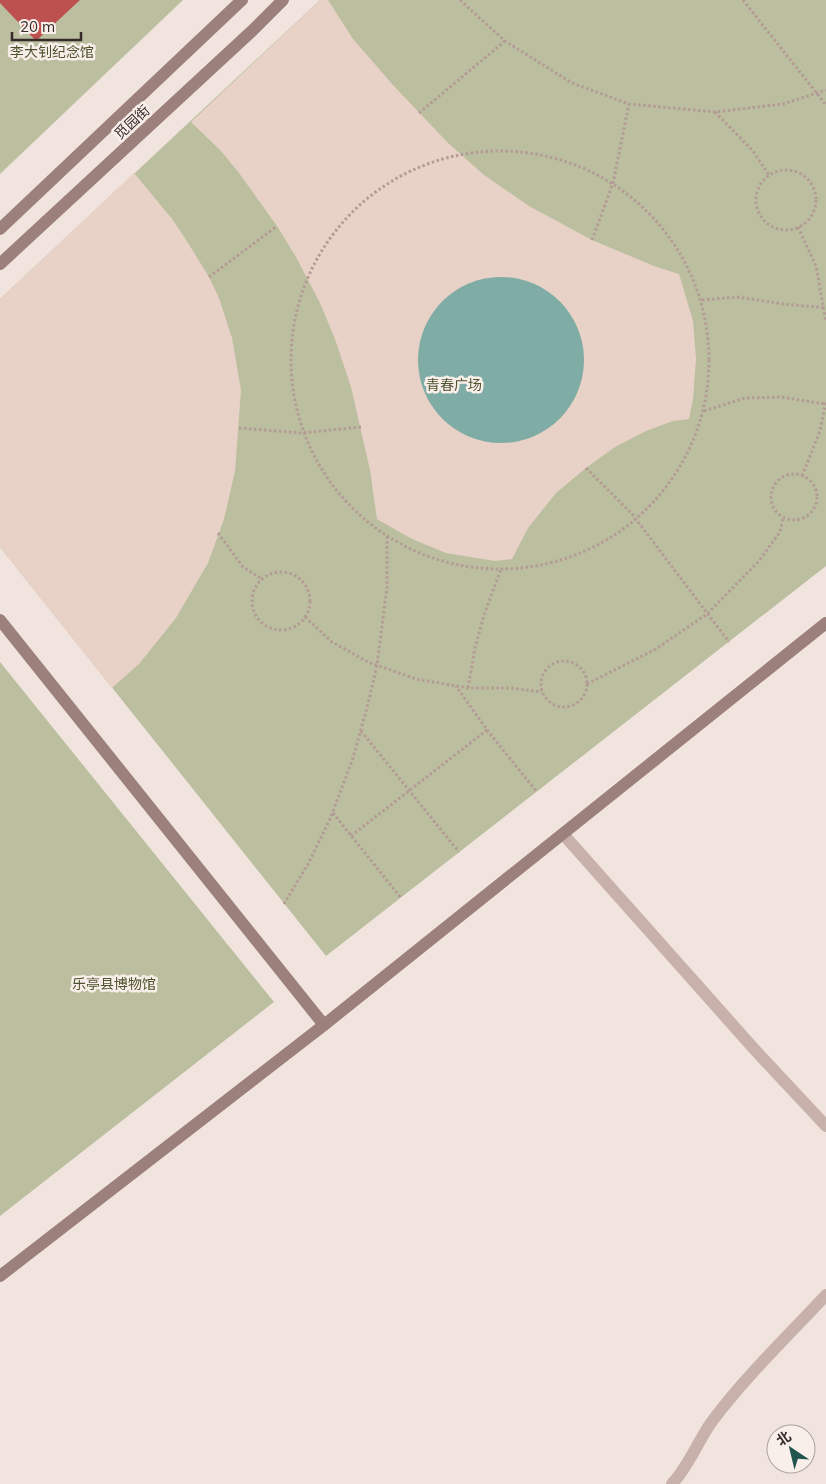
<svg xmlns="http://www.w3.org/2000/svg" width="826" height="1484" viewBox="0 0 826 1484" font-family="Mulish,'Noto Sans SC',sans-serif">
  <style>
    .green { fill: #bbbf9f }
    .plaza { fill: #e8d1c6 }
    .water { fill: #7faca4 }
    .building { fill: #bd514f }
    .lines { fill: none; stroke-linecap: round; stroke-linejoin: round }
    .path { stroke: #b49b95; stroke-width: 3; stroke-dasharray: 2.5 2.5; stroke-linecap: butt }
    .street { stroke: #c8b1ab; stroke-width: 12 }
    .secondary { stroke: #9c807c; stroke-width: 12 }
    .labels { text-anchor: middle; stroke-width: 5; stroke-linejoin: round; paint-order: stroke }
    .park-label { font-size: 14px; fill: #4e532f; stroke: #f9efea }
    .street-label { font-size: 14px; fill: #362b29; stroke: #f9efea }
  </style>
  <rect width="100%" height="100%" fill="#f1e4de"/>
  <g class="green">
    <path d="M 0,0 L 183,0 L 0,174 Z"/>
    <path d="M 320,0 L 826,0 L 826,566 L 326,956 L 0,547 L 0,299 Z"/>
    <path d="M 0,662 L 274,1002 L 0,1216 Z"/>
  </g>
  <g class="plaza">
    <path d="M 320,0 L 328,0 L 353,39 L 393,85 L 448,143 L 484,175 L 529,206 L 592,240 L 654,266 L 679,274 L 693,321 L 696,359 L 693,399 L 689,419 L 673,421 L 646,431 L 615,447 L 586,468 L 556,493 L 528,528 L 512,559 L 495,561 L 446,553 L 412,539 L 377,519 L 370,470 L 351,387 L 335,339 L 320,303 L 296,257 L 277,226 L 239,173 L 221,151 L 191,122 Z"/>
    <path d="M 134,173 L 173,220 L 188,243 L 209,277 L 219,298 L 232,338 L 241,390 L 235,471 L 224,519 L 208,563 L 176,618 L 139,664 L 112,688 L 0,547 L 0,299 Z"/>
  </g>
  <circle class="water" cx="501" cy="360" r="83"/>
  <path class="building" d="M 0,0 L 80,0 L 36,41 L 0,3 Z"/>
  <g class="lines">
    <g class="path">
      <path d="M 460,0 L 505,41 L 572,83 L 629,104 L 715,112 L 783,104 L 826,90"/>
      <path d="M 743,0 L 826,105"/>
      <path d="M 715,112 L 753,151 L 769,175"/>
      <path d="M 419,113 L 505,41"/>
      <circle cx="500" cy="360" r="209"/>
      <circle cx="786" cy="200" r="30"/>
      <path d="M 798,227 L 816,266 L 826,322"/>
      <path d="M 592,240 L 613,183 L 629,104"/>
      <path d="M 209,277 L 277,226"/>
      <path d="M 702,300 L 737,297 L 784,304 L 826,308"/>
      <path d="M 704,411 L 745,398 L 781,397 L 825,404"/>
      <path d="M 239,428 L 302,433 L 361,427"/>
      <path d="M 586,468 L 632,514 L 729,642"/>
      <circle cx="794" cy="497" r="23"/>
      <path d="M 802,476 L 820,431 L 826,401"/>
      <path d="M 218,533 L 243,567 L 262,579"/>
      <circle cx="281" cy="601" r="29"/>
      <path d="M 305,617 L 332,642 L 368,662 L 416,679 L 468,688 L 510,688 L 542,692"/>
      <circle cx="564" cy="684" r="23"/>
      <path d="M 587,684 L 656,649 L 707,614 L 759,561 L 780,532 L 783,518"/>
      <path d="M 468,688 L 475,648 L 484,615 L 501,569"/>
      <path d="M 487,730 L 537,792"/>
      <path d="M 361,731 L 459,852"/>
      <path d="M 333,813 L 401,898"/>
      <path d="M 351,836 L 487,730 L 456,686"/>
      <path d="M 284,904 L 308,864 L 330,819 L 352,761 L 367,708 L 377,665 L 387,587 L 387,537"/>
    </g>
    <g class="street">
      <path d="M 563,834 L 755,1050 L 826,1126"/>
      <path d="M 672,1484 C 690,1465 698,1440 713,1420 C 747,1375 788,1336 826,1295"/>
    </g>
    <g class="secondary">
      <path d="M 0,229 L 242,0"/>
      <path d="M 0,264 L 253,30 L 283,0"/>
      <path d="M 0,620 L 324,1025"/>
      <path d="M 0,1276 L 324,1025 L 826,623"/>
    </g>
  </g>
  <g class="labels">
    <g class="park-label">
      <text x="52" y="57">李大钊纪念馆</text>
      <text x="454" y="390">青春广场</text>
      <text x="114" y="989">乐亭县博物馆</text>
    </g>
    <g class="street-label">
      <text transform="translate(132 122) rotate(-43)" y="5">觅园街</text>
    </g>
  </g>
  <g transform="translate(791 1449) rotate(325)"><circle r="24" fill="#f9efea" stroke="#aba19d"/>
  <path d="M0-4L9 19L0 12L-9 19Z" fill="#22554d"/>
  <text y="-8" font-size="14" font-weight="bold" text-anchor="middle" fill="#362b29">北</text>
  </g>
  <path d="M12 32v8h69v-8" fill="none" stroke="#362b29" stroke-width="2.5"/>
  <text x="20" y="32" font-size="15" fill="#362b29" stroke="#f9efea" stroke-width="4" paint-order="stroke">20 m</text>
</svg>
